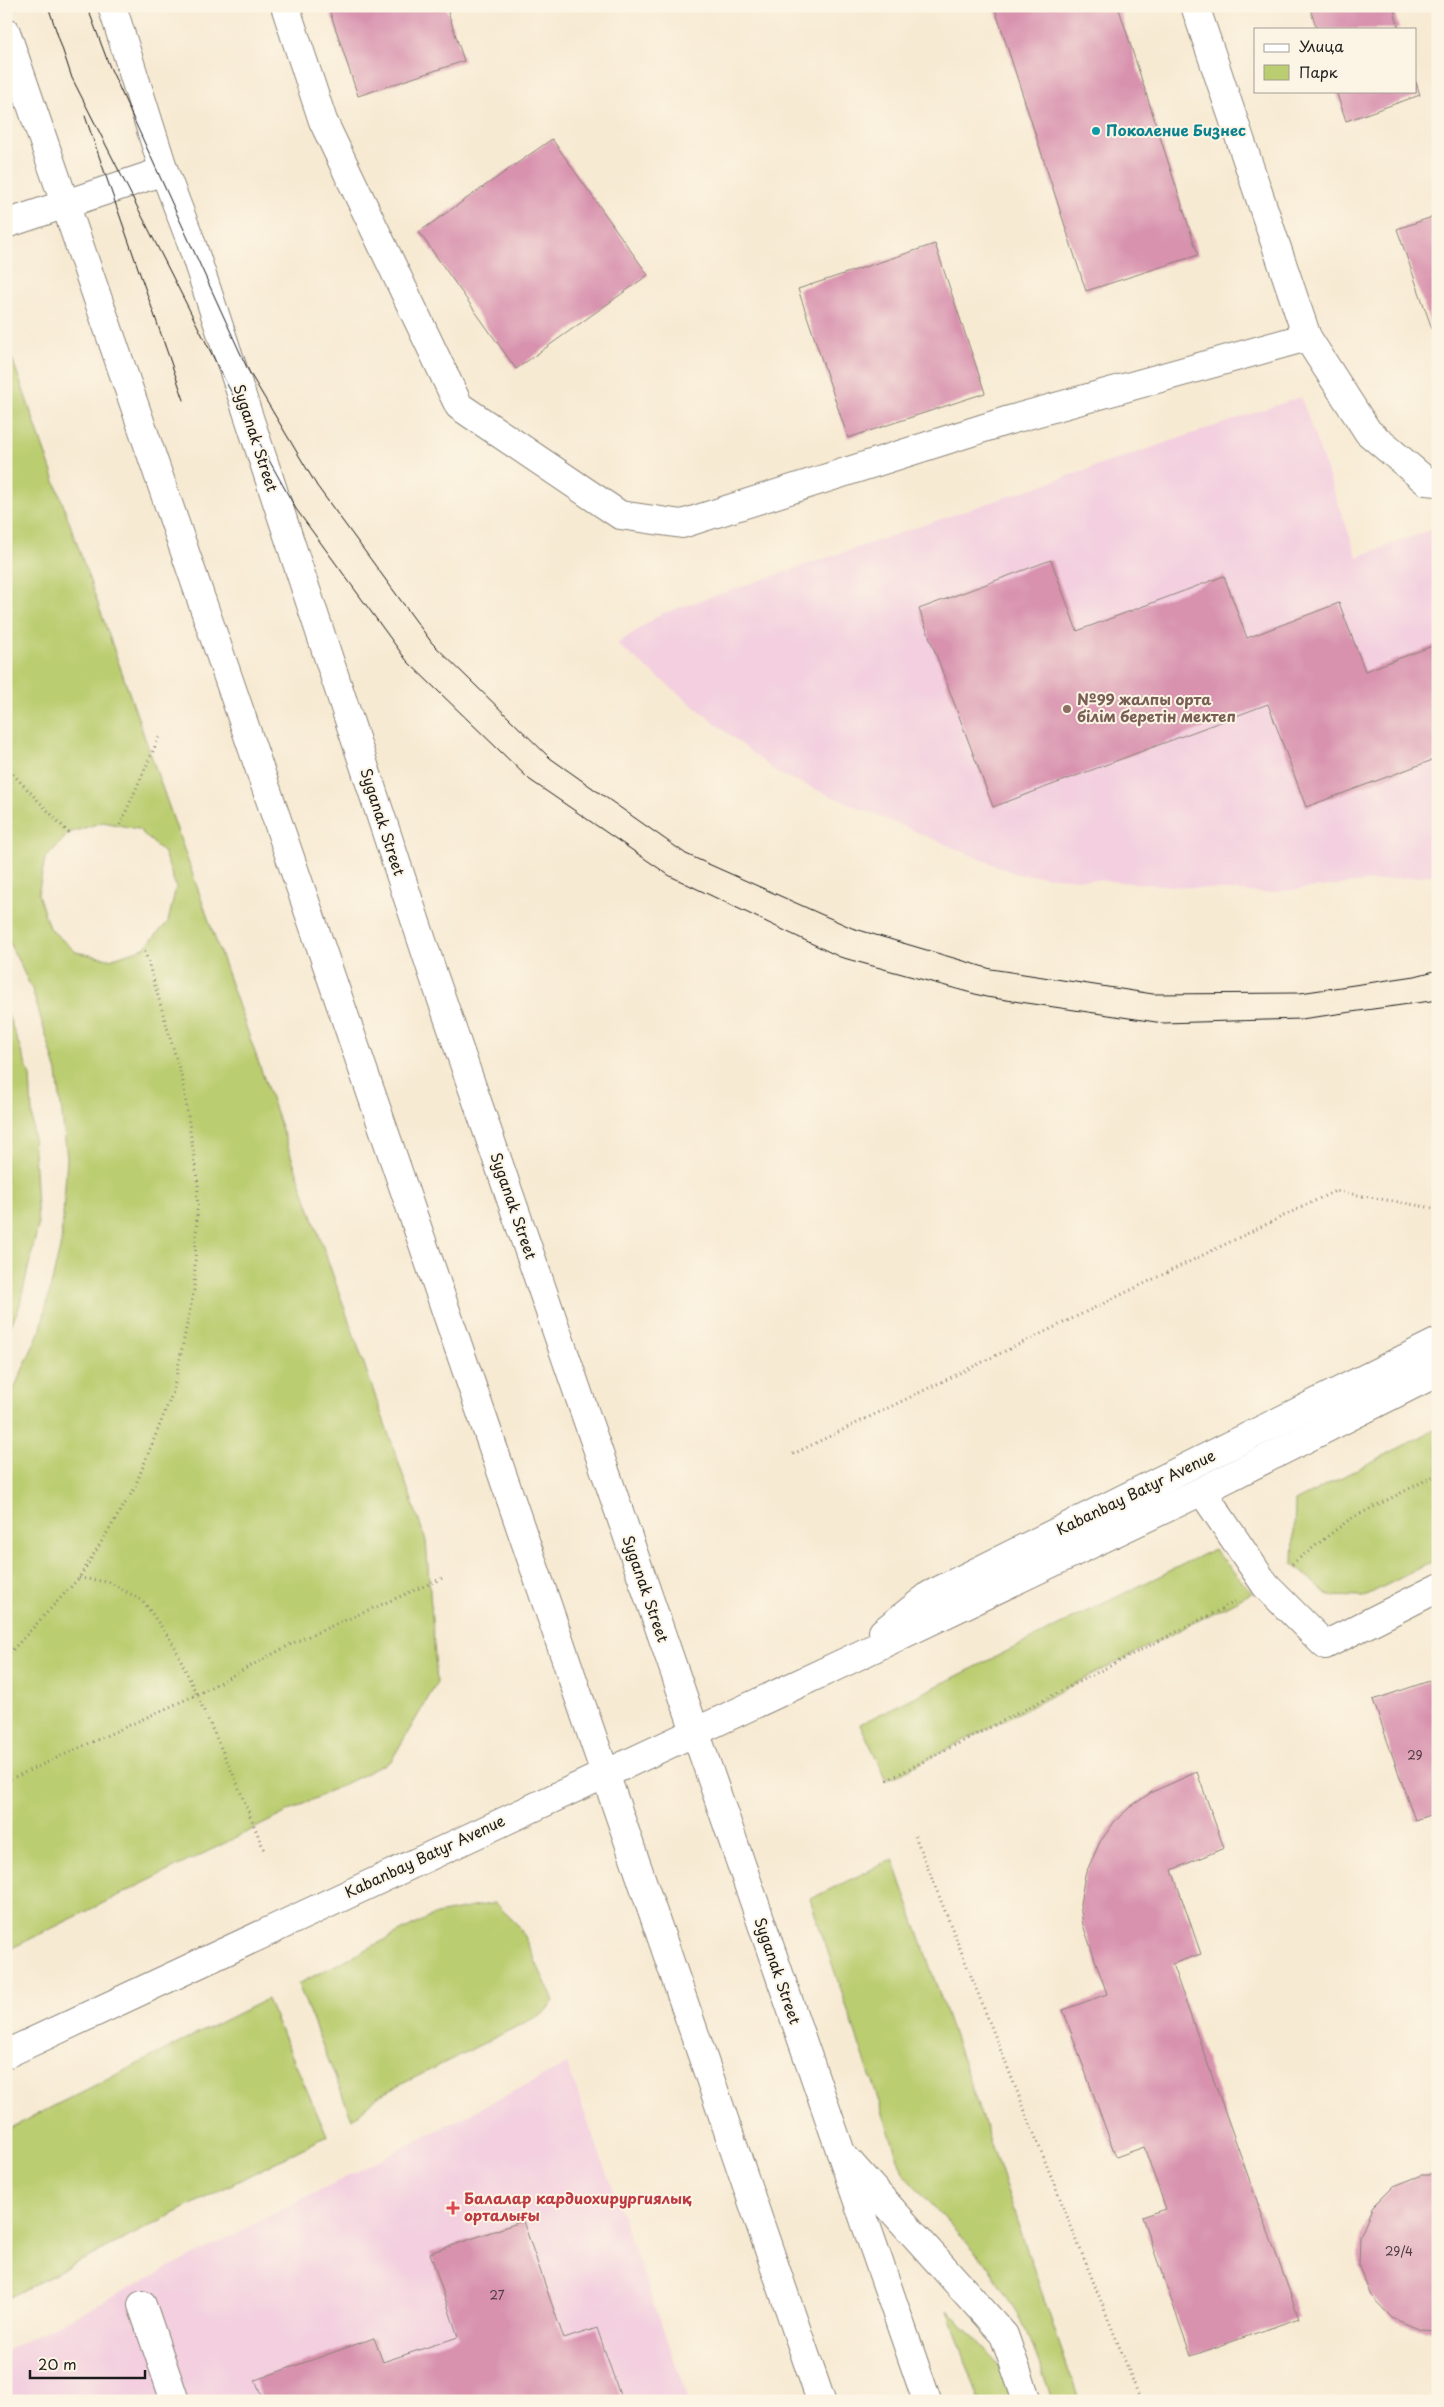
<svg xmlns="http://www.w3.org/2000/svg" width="1444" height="2407" viewBox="0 0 1444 2407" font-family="'Playpen Sans',sans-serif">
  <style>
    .built { fill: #f3cfdf }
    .green { fill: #bbcd71; stroke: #6c7446; fill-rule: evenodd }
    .building { fill: #d892ae }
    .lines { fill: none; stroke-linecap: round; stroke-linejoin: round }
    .minor-casing { stroke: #8a8378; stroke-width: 30 }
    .major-casing { stroke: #8a8378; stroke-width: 30 }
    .path { stroke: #8a8378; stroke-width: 3; stroke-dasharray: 1 4; stroke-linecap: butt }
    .minor { stroke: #fff; stroke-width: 28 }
    .major { stroke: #fff; stroke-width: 28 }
    .tram { stroke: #1c1c1c; stroke-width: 1 }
    .culture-dot { fill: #0f9aa8; stroke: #fcf5e5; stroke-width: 2 }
    .education-dot { fill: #8d6e63; stroke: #fcf5e5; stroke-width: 2 }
    .health-dot { fill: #e0444e; stroke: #fcf5e5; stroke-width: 2 }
    .labels { text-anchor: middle; stroke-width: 4; stroke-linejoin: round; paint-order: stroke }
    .number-label { font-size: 12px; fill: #4b3a40 }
    .culture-label { font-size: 15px; font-weight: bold; fill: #0d838f; stroke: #fcf5e5; text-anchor: start }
    .street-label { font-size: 15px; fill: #1c1c1c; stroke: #fcf5e5 }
    .education-label { font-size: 15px; font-weight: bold; fill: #785e54; stroke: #fcf5e5; text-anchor: start }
    .health-label { font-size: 15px; font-weight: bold; fill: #be3a42; stroke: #fcf5e5; text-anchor: start }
  </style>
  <rect width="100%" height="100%" fill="#fcf5e5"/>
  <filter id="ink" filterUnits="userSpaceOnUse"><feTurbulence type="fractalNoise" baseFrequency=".02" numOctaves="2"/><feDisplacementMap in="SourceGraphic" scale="10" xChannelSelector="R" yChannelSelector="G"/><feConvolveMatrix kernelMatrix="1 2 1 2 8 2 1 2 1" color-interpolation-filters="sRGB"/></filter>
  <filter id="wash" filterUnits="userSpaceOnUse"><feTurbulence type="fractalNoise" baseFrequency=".0096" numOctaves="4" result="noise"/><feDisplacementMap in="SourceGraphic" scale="20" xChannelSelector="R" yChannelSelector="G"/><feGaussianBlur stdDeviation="1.12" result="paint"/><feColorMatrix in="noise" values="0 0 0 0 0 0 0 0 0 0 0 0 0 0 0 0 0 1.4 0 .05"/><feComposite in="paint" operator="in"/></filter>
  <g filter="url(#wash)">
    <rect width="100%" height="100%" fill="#f7ead3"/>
    <g class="built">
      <path d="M 1301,397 L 1357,557 L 1438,527 L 1438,874 L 1265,893 L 1016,874 L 777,773 L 617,644 L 661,614 Z"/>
      <path d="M 567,2064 L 689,2401 L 6,2401 L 6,2351 Z"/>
    </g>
    <g class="green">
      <path d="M 6,341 L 426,1541 L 437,1683 L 391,1761 L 6,1951 L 6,1407 L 41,1328 L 61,1244 L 67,1158 L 57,1072 L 32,989 L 6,936 ZM 103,822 L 138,829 L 164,853 L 176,887 L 168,922 L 144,948 L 110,959 L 76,952 L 49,928 L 38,894 L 45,859 L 69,833 Z"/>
      <path d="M 6,1009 L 30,1076 L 38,1226 L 19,1308 L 6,1335 Z"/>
      <path d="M 1438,1428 L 1438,1559 L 1363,1597 L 1329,1596 L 1293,1564 L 1295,1501 Z"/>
      <path d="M 1214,1549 L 1252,1593 L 887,1780 L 860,1724 Z"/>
      <path d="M 893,1859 L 1079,2401 L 1053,2401 L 1027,2331 L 988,2266 L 903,2173 L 810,1899 Z"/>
      <path d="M 495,1903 L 519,1926 L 554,2001 L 544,2013 L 378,2096 L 352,2119 L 298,1984 L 436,1914 Z"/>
      <path d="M 267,1999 L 327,2136 L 6,2299 L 6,2130 Z"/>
      <path d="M 948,2309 L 1002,2368 L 1013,2401 L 979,2401 Z"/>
    </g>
    <g id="blocks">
      <g class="building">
        <path d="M 328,6 L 446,6 L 464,61 L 358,96 Z"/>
        <path d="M 994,6 L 1118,6 L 1198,255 L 1086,291 Z"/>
        <path d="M 1309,6 L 1393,6 L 1399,29 L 1317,29 Z"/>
        <path d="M 1416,82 L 1420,95 L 1346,121 L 1336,91 L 1415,91 Z"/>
        <path d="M 552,139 L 648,275 L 516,369 L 419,232 Z"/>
        <path d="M 1438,215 L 1438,343 L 1437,343 L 1397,229 Z"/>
        <path d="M 935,244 L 985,393 L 848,438 L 798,289 Z"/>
        <path d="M 1051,560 L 1077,631 L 1224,576 L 1247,638 L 1339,603 L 1365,671 L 1438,644 L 1438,758 L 1306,807 L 1268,704 L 993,807 L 919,609 Z"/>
        <path d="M 1438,1678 L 1438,1812 L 1415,1820 L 1373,1700 Z"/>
        <path d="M 1197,1772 L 1224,1848 L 1172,1870 L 1201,1954 L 1172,1964 L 1299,2318 L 1191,2356 L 1142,2217 L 1166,2209 L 1144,2147 L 1116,2157 L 1063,2010 L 1107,1994 L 1083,1925 L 1080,1904 L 1085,1875 L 1100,1842 L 1115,1821 L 1130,1807 L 1152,1792 Z"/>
        <path d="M 1422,2175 L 1438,2175 L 1438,2331 L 1421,2330 L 1392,2318 L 1371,2296 L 1359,2267 L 1360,2236 L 1372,2208 L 1394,2186 Z"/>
        <path d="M 523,2221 L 564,2339 L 597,2328 L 622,2401 L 263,2401 L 255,2380 L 374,2338 L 383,2362 L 458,2337 L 430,2253 Z"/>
      </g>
    </g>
  </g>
  <g filter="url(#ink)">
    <use href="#blocks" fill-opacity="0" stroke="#8a8378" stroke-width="1"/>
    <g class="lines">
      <g class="minor-casing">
        <g id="minor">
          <path d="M 285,6 L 323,121 L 459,406 L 620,515 L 682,524 L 1006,421 L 1307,337"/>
          <path d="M 1195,6 L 1307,337 L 1368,432 L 1426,481 L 1438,482"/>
          <path d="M 6,224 L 164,171"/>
          <path d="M 1202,1491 L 1266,1586 L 1325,1645 L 1438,1588"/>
          <path d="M 841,2153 L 1004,2335 L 1027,2401"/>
          <path d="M 142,2305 L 175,2401"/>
        </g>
      </g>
      <g class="major-casing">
        <g id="major">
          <path d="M 112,6 L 164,171 L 190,239 L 434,977 L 927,2401"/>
          <path d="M 6,32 L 821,2401"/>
          <path d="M 883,1632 L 930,1595 L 1438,1342"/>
          <path d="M 6,2054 L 845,1662 L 1202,1491 L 1438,1372"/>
        </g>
      </g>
      <g class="path">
        <path d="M 6,767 L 69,833"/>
        <path d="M 120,825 L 160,735"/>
        <path d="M 793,1454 L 1335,1191 L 1438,1209"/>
        <path d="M 1292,1564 L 1350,1519 L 1438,1474"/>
        <path d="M 79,1578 L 109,1582 L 143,1601 L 174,1645 L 236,1781 L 264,1850"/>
        <path d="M 6,1657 L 79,1578 L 134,1489 L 173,1392 L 194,1290 L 198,1185 L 183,1082 L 144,948"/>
        <path d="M 887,1780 L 1235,1602"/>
        <path d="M 6,1781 L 198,1694 L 297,1641 L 445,1577"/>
        <path d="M 915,1836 L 1141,2401"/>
      </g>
      <use href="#minor" class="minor"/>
      <use href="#major" class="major"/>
      <g class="tram">
        <path d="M 48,6 L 72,78 L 228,386 L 296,509 L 407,661 L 530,780 L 670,876 L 840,957 L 986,997 L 1163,1023 L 1301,1019 L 1438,1000"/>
        <path d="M 87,6 L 109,65 L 248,370 L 317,486 L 432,643 L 550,758 L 686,854 L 852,928 L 991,969 L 1153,994 L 1300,993 L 1415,976 L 1438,970"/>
        <path d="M 85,116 L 184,400"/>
      </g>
    </g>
  </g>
  <circle class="culture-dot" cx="1096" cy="131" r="5"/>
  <circle class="education-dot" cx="1067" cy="709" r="5"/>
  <path class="health-dot" d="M450.5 2200.5h5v5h5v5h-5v5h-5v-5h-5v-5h5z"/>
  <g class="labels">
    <g class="number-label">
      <text x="1415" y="1760">29</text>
      <text x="1399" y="2256">29/4</text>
      <text x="497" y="2300">27</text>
    </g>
    <g class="culture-label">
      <text x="1106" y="136">Поколение Бизнес</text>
    </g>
    <g class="street-label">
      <text transform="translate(255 438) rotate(72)" y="5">Syganak Street</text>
      <text transform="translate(382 822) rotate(72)" y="5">Syganak Street</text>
      <text transform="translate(513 1206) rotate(71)" y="5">Syganak Street</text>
      <text transform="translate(1136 1493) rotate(-26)" y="5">Kabanbay Batyr Avenue</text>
      <text transform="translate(645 1589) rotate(71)" y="5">Syganak Street</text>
      <text transform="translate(425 1857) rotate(-25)" y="5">Kabanbay Batyr Avenue</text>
      <text transform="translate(777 1971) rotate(71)" y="5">Syganak Street</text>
    </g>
    <g class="education-label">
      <text x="1077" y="705">№99 жалпы орта<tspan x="1077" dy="17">білім беретін мектеп</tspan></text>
    </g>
    <g class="health-label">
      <text x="464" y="2204">Балалар кардиохирургиялық<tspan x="464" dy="17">орталығы</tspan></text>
    </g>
  </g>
  <rect width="1444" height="2407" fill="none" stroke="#fcf5e5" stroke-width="25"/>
  <rect x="1254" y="28" width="162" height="65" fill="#fcf5e5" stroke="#a29e95"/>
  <rect x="1264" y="44" width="25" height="8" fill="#ffffff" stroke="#a29e95"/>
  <text x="1299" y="52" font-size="15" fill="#1c1c1c">Улица</text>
  <rect x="1264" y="65" width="25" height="15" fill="#bbcd71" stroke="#a29e95"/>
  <text x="1299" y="78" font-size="15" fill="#1c1c1c">Парк</text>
  <path d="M30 2370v8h115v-8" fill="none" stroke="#1c1c1c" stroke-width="2.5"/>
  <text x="38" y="2370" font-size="15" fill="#1c1c1c" stroke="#fcf5e5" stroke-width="4" paint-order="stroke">20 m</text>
</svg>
